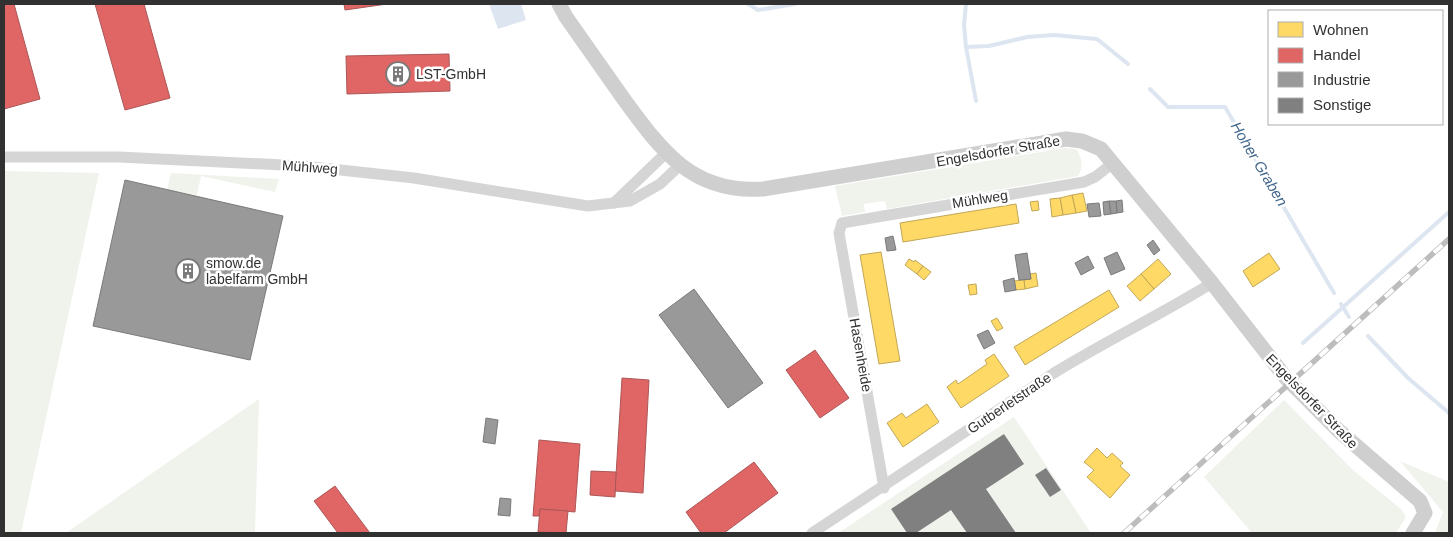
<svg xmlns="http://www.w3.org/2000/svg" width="1453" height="537" viewBox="0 0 1453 537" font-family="Arial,sans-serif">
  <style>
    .green { fill: #eff3ec }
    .water { fill: #dde6f0 }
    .homes { fill: #ffd966; stroke: #c1a756 }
    .shops { fill: #e06666; stroke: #ac5656 }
    .industry { fill: #999; stroke: #7a7a7a }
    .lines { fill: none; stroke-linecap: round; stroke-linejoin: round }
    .stream { stroke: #dde6f0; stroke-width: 4 }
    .building { fill: #808080 }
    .minor { stroke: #d5d5d5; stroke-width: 11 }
    .secondary { stroke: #cfcfcf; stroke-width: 15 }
    .rail-casing { stroke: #bdbdbd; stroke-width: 5.5 }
    .rail { stroke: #fff; stroke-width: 4; stroke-dasharray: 11; stroke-linecap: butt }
    .labels { text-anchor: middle; stroke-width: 5; stroke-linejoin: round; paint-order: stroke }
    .poi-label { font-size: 14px; fill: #313131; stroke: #fff; text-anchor: start }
    .street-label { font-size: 14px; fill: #313131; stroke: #fff }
    .water-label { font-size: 15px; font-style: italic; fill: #44698e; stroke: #fff }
  </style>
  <rect width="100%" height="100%" fill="#fff"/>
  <g class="green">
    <path d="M 1065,148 L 1076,149 C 1082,157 1084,167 1078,176 L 887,209 L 885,201 L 864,204 L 865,212 L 842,216 L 835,186 Z"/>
    <path d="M 4,171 L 99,173 L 21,533 L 4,533 Z"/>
    <path d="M 171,173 L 279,179 L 275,192 L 201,176 L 197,195 L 167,190 Z"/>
    <path d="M 259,399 L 255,533 L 66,533 Z"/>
    <path d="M 1284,400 L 1354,471 L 1401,509 L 1406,517 L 1396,533 L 1252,533 L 1204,477 Z"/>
    <path d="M 1014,417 L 1091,533 L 838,533 Z"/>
    <path d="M 1400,461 L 1449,482 L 1449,533 L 1435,533 L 1443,512 Z"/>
  </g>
  <path class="water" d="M 489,4 L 521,4 L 526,20 L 498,29 Z"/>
  <g class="homes">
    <path d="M 1083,193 L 1087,211 L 1076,213 L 1072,195 Z"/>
    <path d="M 1072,195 L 1076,213 L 1063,215 L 1060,198 Z"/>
    <path d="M 1060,198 L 1063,215 L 1052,217 L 1050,199 Z"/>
    <path d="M 1038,201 L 1039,210 L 1032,211 L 1030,202 Z"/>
    <path d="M 1016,204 L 1019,223 L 903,242 L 900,223 Z"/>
    <path d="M 881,252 L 900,361 L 879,364 L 860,255 Z"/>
    <path d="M 1269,253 L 1280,269 L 1253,287 L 1243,271 Z"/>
    <path d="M 909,259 L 914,262 L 915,260 L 923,266 L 917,274 L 905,265 Z"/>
    <path d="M 1158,259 L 1171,274 L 1154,289 L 1141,274 Z"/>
    <path d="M 923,266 L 931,272 L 924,280 L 917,274 Z"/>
    <path d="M 1036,273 L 1038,286 L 1025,289 L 1024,280 L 1031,279 L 1030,274 Z"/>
    <path d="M 1141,274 L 1154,289 L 1140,301 L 1127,286 Z"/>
    <path d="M 1024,280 L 1025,289 L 1016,290 L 1014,281 Z"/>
    <path d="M 976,284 L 977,294 L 970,295 L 968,285 Z"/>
    <path d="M 1109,290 L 1119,307 L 1025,365 L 1014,347 Z"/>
    <path d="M 997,318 L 1003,328 L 997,331 L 991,321 Z"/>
    <path d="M 994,354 L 1009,376 L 961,408 L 947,387 L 956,380 L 958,384 L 987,364 L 985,360 Z"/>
    <path d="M 927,404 L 939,422 L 903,447 L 887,423 L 902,413 L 906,418 Z"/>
    <path d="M 1097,448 L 1107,458 L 1112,453 L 1123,463 L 1120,466 L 1130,475 L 1110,498 L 1087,477 L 1094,470 L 1084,462 Z"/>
  </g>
  <g class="shops">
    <path d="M 4,4 L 14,4 L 40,99 L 4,109 Z"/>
    <path d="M 95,4 L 144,4 L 170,98 L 125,110 Z"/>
    <path d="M 344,4 L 387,4 L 345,10 Z"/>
    <path d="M 449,54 L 450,91 L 347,94 L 346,56 Z"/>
    <path d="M 815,350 L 849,398 L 820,418 L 786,370 Z"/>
    <path d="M 622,378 L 649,380 L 643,493 L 615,491 Z"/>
    <path d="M 539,440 L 580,444 L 575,512 L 540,509 L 539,516 L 533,516 Z"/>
    <path d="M 754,462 L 778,493 L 724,533 L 701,533 L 686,512 Z"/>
    <path d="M 591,471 L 616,472 L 615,497 L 590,495 Z"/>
    <path d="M 335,486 L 349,505 L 370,533 L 338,533 L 314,501 Z"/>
    <path d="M 540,509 L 568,511 L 566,533 L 538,532 Z"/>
  </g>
  <g class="industry">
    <path d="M 125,180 L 283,216 L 250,360 L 93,326 Z"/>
    <path d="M 1122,200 L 1123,212 L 1117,213 L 1116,201 Z"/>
    <path d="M 1109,201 L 1111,214 L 1104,215 L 1103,202 Z"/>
    <path d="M 1109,201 L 1116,201 L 1117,213 L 1111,214 Z"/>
    <path d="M 1099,203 L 1101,216 L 1089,217 L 1087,204 Z"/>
    <path d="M 893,236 L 896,250 L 887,251 L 885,238 Z"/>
    <path d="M 1153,240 L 1160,250 L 1154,255 L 1147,245 Z"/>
    <path d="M 1117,252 L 1125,269 L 1111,275 L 1104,258 Z"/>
    <path d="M 1027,253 L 1031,279 L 1019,280 L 1015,255 Z"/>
    <path d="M 1088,256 L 1094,268 L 1081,275 L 1075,263 Z"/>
    <path d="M 1014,278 L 1016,290 L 1005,292 L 1003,281 Z"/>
    <path d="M 694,289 L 763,383 L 728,408 L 659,315 Z"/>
    <path d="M 988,330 L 995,343 L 984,349 L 977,335 Z"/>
    <path d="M 486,418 L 498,420 L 495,444 L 483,442 Z"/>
    <path d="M 500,498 L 511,499 L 510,516 L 498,515 Z"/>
  </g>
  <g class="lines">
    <g class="stream">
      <path d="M 748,4 L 758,10 L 795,4"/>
      <path d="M 966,4 L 964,25 L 966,47 L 989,46 L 1027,37 L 1054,35 L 1097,39 L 1128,64"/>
      <path d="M 966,47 L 976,101"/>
      <path d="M 1150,89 L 1168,107 L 1225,107 L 1334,293"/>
      <path d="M 1341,304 L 1349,317"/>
      <path d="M 1368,336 L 1408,378 L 1449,413"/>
      <path d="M 1303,343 L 1449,212"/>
    </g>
  </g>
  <g class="building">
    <path d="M 1004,434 L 1024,464 L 986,489 L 1016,533 L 967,533 L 951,510 L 916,533 L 907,533 L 891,509 Z"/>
    <path d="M 1046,468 L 1061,490 L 1050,497 L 1035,475 Z"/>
  </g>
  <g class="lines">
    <g class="minor">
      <path d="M 4,157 L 119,157 L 304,166 L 414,178 L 588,206 L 630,201 L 660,184 L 679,166"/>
      <path d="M 614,203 L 666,153"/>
      <path d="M 884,488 L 839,233 L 842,223 L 1084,182 L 1095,177 L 1113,163"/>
      <path d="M 812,533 L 1054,373 C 1106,341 1160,315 1212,283"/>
    </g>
    <path class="secondary" d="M 559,4 L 566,17 C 585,44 604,71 623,98 C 661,150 692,194 763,189 L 1066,139 L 1082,141 L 1101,149 L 1212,283 L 1286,378 L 1339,431 L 1420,501 L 1425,513 L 1413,533"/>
    <g class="rail-casing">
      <path id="rail" d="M 1124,533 L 1449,239"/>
    </g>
    <use href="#rail" class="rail"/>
  </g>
  <defs>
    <g id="building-ring" transform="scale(1.25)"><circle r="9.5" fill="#fff" stroke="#797979" stroke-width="1.5"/><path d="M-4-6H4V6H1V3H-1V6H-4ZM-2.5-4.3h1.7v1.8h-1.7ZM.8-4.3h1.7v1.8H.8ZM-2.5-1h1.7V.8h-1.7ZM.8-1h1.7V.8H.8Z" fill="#797979"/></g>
  </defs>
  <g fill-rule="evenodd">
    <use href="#building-ring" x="398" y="74"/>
    <use href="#building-ring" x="188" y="271"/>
  </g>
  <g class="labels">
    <g class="poi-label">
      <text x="416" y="79">LST-GmbH</text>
      <text x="206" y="268">smow.de<tspan x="206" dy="16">labelfarm GmbH</tspan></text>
    </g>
    <g class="street-label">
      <text transform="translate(998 151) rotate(-10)" y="5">Engelsdorfer Straße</text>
      <text transform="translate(310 167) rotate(4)" y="5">Mühlweg</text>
      <text transform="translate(980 199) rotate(-9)" y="5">Mühlweg</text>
      <text transform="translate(861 355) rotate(80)" y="5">Hasenheide</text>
      <text transform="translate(1312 401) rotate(46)" y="5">Engelsdorfer Straße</text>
      <text transform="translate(1009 403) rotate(-34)" y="5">Gutberletstraße</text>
    </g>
    <g class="water-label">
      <text transform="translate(1259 164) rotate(59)" y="5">Hoher Graben</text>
    </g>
  </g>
  <rect width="1453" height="537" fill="none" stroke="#313131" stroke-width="10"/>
  <rect x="1268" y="10" width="175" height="115" fill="#ffffff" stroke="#adadad"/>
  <rect x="1278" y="22" width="25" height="15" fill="#ffd966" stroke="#adadad"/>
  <text x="1313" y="35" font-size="15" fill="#313131">Wohnen</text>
  <rect x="1278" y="48" width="25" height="15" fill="#e06666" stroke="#adadad"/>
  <text x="1313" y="60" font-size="15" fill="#313131">Handel</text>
  <rect x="1278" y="72" width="25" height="15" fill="#999999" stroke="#adadad"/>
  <text x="1313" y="85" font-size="15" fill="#313131">Industrie</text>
  <rect x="1278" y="98" width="25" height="15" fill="#808080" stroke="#adadad"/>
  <text x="1313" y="110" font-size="15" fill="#313131">Sonstige</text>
</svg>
